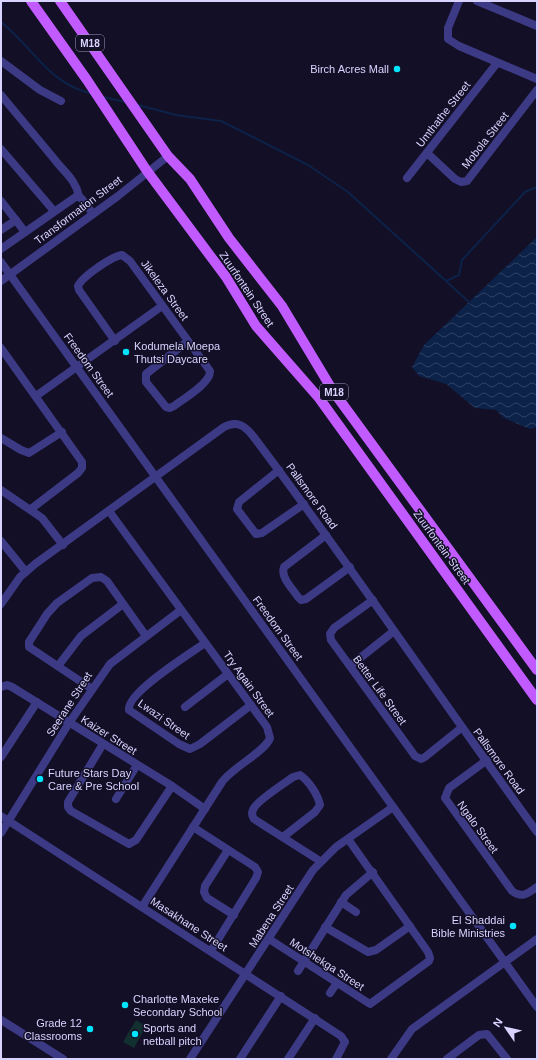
<svg xmlns="http://www.w3.org/2000/svg" width="538" height="1060" viewBox="0 0 538 1060" font-family="Helvetica,sans-serif">
  <style>
    .grass { fill: #12302f }
    .water { fill: url(#water-waves) }
    .lines { fill: none; stroke-linecap: round; stroke-linejoin: round }
    .stream { stroke: #0c2248; stroke-width: 2 }
    .minor { stroke: #3d3a85; stroke-width: 8 }
    .major { stroke: #c25bff; stroke-width: 10 }
    .poi-dot { fill: #00e5ff; stroke: #130f26; stroke-width: 1.5 }
    .labels { text-anchor: middle; stroke-width: 3; stroke-linejoin: round; paint-order: stroke }
    .shield { fill: #130f26; stroke: #9e99be; stroke-width: 1 }
    .shield-label { font-size: 10px; font-weight: bold; fill: #d9d4ff }
    .poi-label { font-size: 11px; fill: #d9d4ff; stroke: #130f26; text-anchor: start }
    .street-label { font-size: 11px; fill: #d9d4ff; stroke: #130f26 }
  </style>
  <defs>
    <pattern id="water-waves" width="16" height="10" patternUnits="userSpaceOnUse"><rect width="16" height="10" fill="#0c2248"/><path d="M0 5q4-4 8 0t8 0" fill="none" stroke="#2f4163"/></pattern>
  </defs>
  <rect width="100%" height="100%" fill="#130f26"/>
  <path class="grass" d="M 136,1020 L 146,1026 L 134,1048 L 123,1042 Z"/>
  <path class="water" d="M 537,237 L 537,427 L 530,429 L 504,418 L 496,410 L 475,408 L 446,384 L 419,376 L 412,367 L 424,345 Z"/>
  <g class="lines">
    <g class="stream">
      <path d="M 1,22 C 34,48 48,84 93,94"/>
      <path d="M 103,97 L 126,102"/>
      <path d="M 138,105 L 176,115 L 221,121 L 308,165 L 348,192 L 446,281 L 459,275 L 462,260 L 525,192 L 537,187"/>
      <path d="M 446,281 L 470,303"/>
    </g>
    <g class="minor">
      <path d="M 459,1 L 448,28 L 448,39 L 459,46 L 537,79"/>
      <path d="M 477,1 L 537,26"/>
      <path d="M 1,61 L 40,90 L 61,101"/>
      <path d="M 1,95 C 19,117 37,138 55,160 C 65,173 75,179 79,196"/>
      <path d="M 1,149 L 54,211"/>
      <path d="M 427,153 L 455,179 L 461,182 L 467,181 L 537,90"/>
      <path d="M 407,178 L 497,63"/>
      <path d="M 1,201 L 25,232"/>
      <path d="M 1,230 L 16,220"/>
      <path d="M 1,249 L 77,196 L 82,199 L 93,214"/>
      <path d="M 1,262 L 537,1007"/>
      <path d="M 1,281 L 118,196 L 168,156"/>
      <path d="M 115,341 L 79,290 L 78,286 C 82,277 112,256 122,255 L 130,261 L 210,371 C 211,383 183,399 174,406 L 170,408 L 166,407 L 146,382 L 146,374 L 188,341"/>
      <path d="M 1,348 L 82,462 L 82,468 L 78,473 L 31,509"/>
      <path d="M 36,396 L 162,306"/>
      <path d="M 1,438 L 21,450 L 29,453 L 62,432"/>
      <path d="M 279,470 L 239,502 L 237,509 L 256,534 L 262,533 L 304,504"/>
      <path d="M 1,490 L 42,518 L 63,545"/>
      <path d="M 109,511 L 267,727 L 270,738 C 266,751 233,767 222,782 L 142,907"/>
      <path d="M 326,535 L 284,567 C 280,577 293,589 298,597 L 301,600 L 306,599 L 350,567"/>
      <path d="M 1,541 L 26,572"/>
      <path d="M 373,600 L 334,628 L 330,634 L 331,640 L 415,756 L 421,759 L 425,757 L 461,728"/>
      <path d="M 1,604 L 20,577 L 35,564 L 224,427 C 237,420 245,426 253,436 C 351,566 442,701 537,832"/>
      <path d="M 205,643 C 191,653 126,693 129,710 L 179,744 L 190,749 L 200,744 L 251,705"/>
      <path d="M 58,666 L 81,636 L 123,604"/>
      <path d="M 350,666 L 394,631"/>
      <path d="M 1,687 L 7,685 L 12,687 L 172,786 L 205,809"/>
      <path d="M 92,689 L 29,647 L 29,642 L 47,614 L 57,603 L 92,578 L 101,577 L 107,581 L 146,636"/>
      <path d="M 185,707 L 228,674"/>
      <path d="M 103,744 L 68,802 L 68,807 L 71,811 L 129,844 L 136,840 L 172,786"/>
      <path d="M 1,757 L 37,702"/>
      <path d="M 487,760 L 449,788 L 445,798 L 512,891 C 522,899 528,893 537,887"/>
      <path d="M 116,799 L 137,765"/>
      <path d="M 1,816 L 341,1036 L 345,1042 L 336,1059"/>
      <path d="M 193,827 L 255,867 L 258,872 L 256,878 L 211,951"/>
      <path d="M 1,833 L 69,723 L 110,664 L 181,610"/>
      <path d="M 283,837 L 315,812 L 320,805 C 318,795 309,781 300,775 L 293,777 C 285,783 258,800 254,808 C 251,812 252,816 254,819 L 320,861"/>
      <path d="M 228,850 L 205,886 L 204,892 L 207,898 L 234,915"/>
      <path d="M 341,902 L 356,912"/>
      <path d="M 325,927 L 368,952 L 376,950 L 410,926"/>
      <path d="M 269,939 L 370,1004 L 429,961 L 430,958 L 428,952 L 348,839"/>
      <path d="M 298,971 L 346,895 L 373,872"/>
      <path d="M 330,993 L 337,983"/>
      <path d="M 1,1020 L 63,1059"/>
      <path d="M 190,1059 L 313,870 L 336,847 L 393,807"/>
      <path d="M 240,1059 L 281,996"/>
      <path d="M 288,1059 L 315,1018"/>
      <path d="M 391,1059 L 412,1029 L 537,939"/>
      <path d="M 447,1059 L 479,1035 L 487,1034 L 507,1059"/>
    </g>
    <g class="major">
      <path d="M 31,1 L 87,80 L 147,171 L 226,277 L 256,326 L 319,398 L 537,700"/>
      <path d="M 60,1 L 168,156 L 190,179 L 229,238 L 282,306 L 333,391 L 537,670"/>
    </g>
  </g>
  <g class="poi-dot">
    <circle cx="397" cy="69" r="4"/>
    <circle cx="126" cy="352" r="4"/>
    <circle cx="40" cy="779" r="4"/>
    <circle cx="513" cy="926" r="4"/>
    <circle cx="125" cy="1005" r="4"/>
    <circle cx="90" cy="1029" r="4"/>
    <circle cx="135" cy="1034" r="4"/>
  </g>
  <g class="labels">
    <g class="shield">
      <rect x="76" y="35" width="28" height="16" rx="3"/>
      <rect x="320" y="384" width="28" height="16" rx="3"/>
    </g>
    <g class="shield-label">
      <text x="90" y="47">M18</text>
      <text x="334" y="396">M18</text>
    </g>
    <g class="poi-label">
      <text x="389" y="73" text-anchor="end">Birch Acres Mall</text>
      <text x="134" y="350">Kodumela Moepa<tspan x="134" dy="13">Thutsi Daycare</tspan></text>
      <text x="48" y="777">Future Stars Day<tspan x="48" dy="13">Care &amp; Pre School</tspan></text>
      <text x="505" y="924" text-anchor="end">El Shaddai<tspan x="505" dy="13">Bible Ministries</tspan></text>
      <text x="133" y="1003">Charlotte Maxeke<tspan x="133" dy="13">Secondary School</tspan></text>
      <text x="82" y="1027" text-anchor="end">Grade 12<tspan x="82" dy="13">Classrooms</tspan></text>
      <text x="143" y="1032">Sports and<tspan x="143" dy="13">netball pitch</tspan></text>
    </g>
    <g class="street-label">
      <text transform="translate(443 114) rotate(-52)" y="4">Umthathe Street</text>
      <text transform="translate(485 140) rotate(-52)" y="4">Mobola Street</text>
      <text transform="translate(78 210) rotate(-37)" y="4">Transformation Street</text>
      <text transform="translate(247 289) rotate(56)" y="4">Zuurfontein Street</text>
      <text transform="translate(165 290) rotate(54)" y="4">Jikeleza Street</text>
      <text transform="translate(89 365) rotate(54)" y="4">Freedom Street</text>
      <text transform="translate(312 496) rotate(54)" y="4">Pallsmore Road</text>
      <text transform="translate(442 547) rotate(54)" y="4">Zuurfontein Street</text>
      <text transform="translate(278 628) rotate(54)" y="4">Freedom Street</text>
      <text transform="translate(249 684) rotate(54)" y="4">Try Again Street</text>
      <text transform="translate(380 690) rotate(54)" y="4">Better Life Street</text>
      <text transform="translate(69 704) rotate(-57)" y="4">Seerane Street</text>
      <text transform="translate(164 719) rotate(35)" y="4">Lwazi Street</text>
      <text transform="translate(109 735) rotate(32)" y="4">Kaizer Street</text>
      <text transform="translate(499 761) rotate(54)" y="4">Pallsmore Road</text>
      <text transform="translate(478 827) rotate(54)" y="4">Ngalo Street</text>
      <text transform="translate(271 916) rotate(-57)" y="4">Mabena Street</text>
      <text transform="translate(189 924) rotate(33)" y="4">Masakhane Street</text>
      <text transform="translate(327 964) rotate(33)" y="4">Motshekga Street</text>
    </g>
  </g>
  <rect width="538" height="1060" fill="none" stroke="#d9d4ff" stroke-width="4"/>
  <g transform="translate(506 1028) rotate(304)" stroke="#130f26" stroke-width="3" paint-order="stroke">
  <path d="M0-3L7 15L0 10L-7 15Z" fill="#d9d4ff"/>
  <text y="-6" font-size="11" font-weight="bold" text-anchor="middle" fill="#d9d4ff">N</text>
  </g>
</svg>
